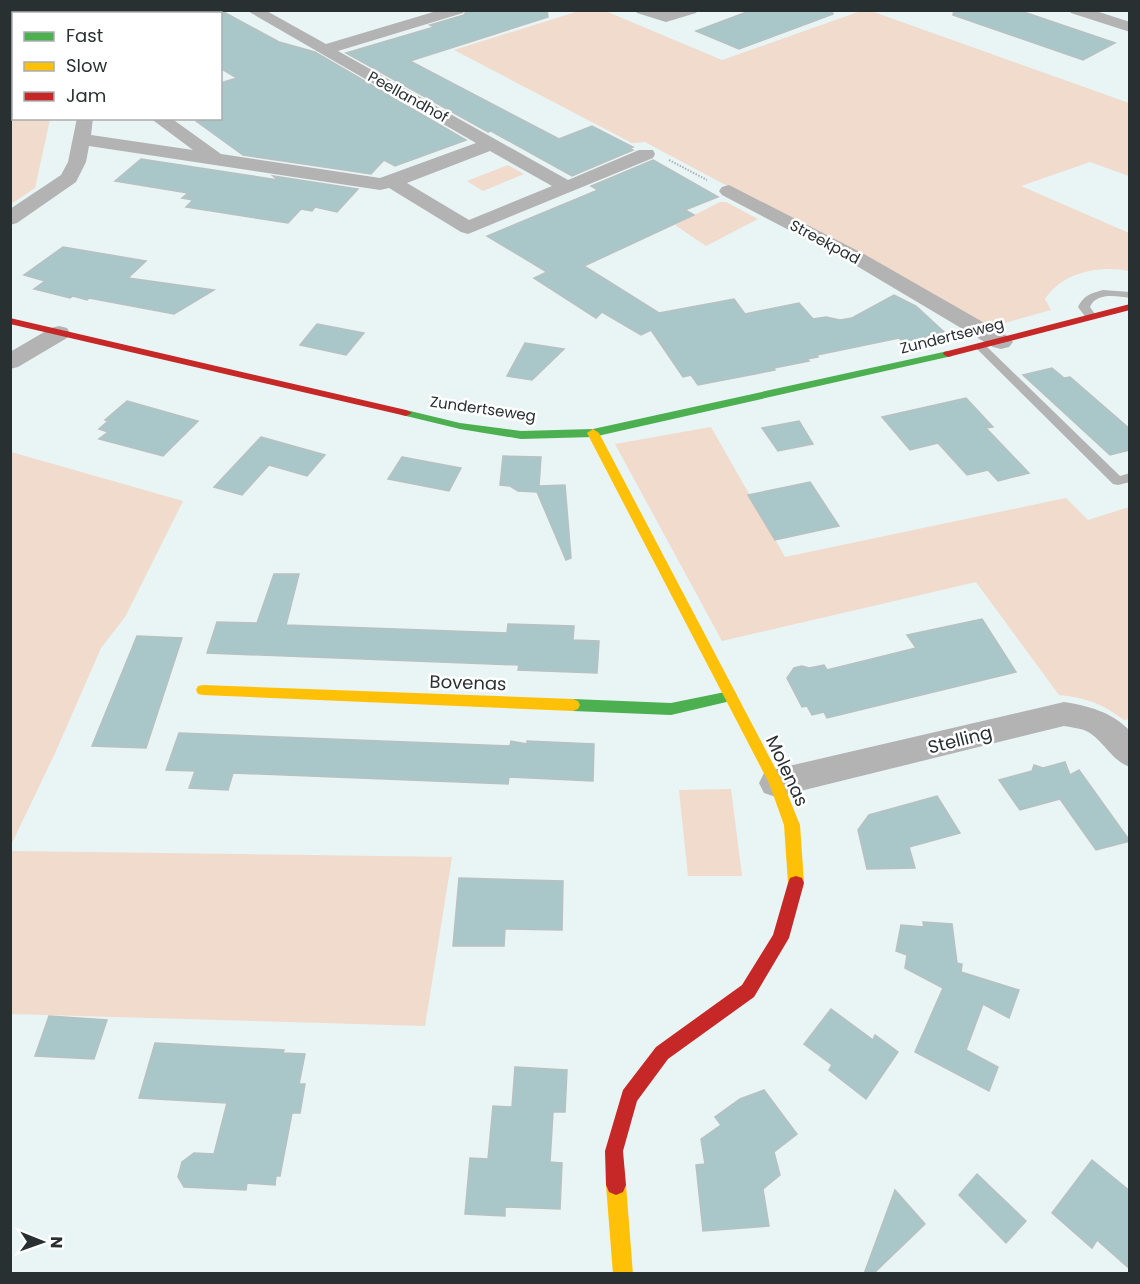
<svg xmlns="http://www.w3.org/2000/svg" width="1140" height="1284" viewBox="0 0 1140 1284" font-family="Poppins,sans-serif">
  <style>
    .green { fill: #f0dbcd }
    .building { fill: #a9c7c9; stroke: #b8c1c1; stroke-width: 1.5 }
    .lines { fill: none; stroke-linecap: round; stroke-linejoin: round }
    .path { stroke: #afb1b1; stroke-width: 2; stroke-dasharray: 1.5 1.5; stroke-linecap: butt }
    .lane { fill: #b3b3b3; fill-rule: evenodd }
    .street { fill: #b3b3b3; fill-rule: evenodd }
    .fast { fill: #4caf50; fill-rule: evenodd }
    .slow { fill: #ffc107; fill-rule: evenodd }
    .jam { fill: #c62828; fill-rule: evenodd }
    .labels { text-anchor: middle; stroke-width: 5; stroke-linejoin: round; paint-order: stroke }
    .far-street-label { font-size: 15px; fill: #293031; stroke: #fff }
    .street-label { font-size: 18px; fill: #293031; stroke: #fff }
  </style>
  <rect width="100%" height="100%" fill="#e9f4f4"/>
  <g class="green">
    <path d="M 603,10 L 722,60 L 861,11 L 871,11 L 1129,103 L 1129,176 L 1090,162 L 1021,186 L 1129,233 L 1129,271 C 1100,265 1062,272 1045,299 L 1051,310 L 987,328 L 915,286 L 645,142 L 632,143 L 454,50 L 579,11 Z"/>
    <path d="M 10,11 L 75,11 L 74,13 L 14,14 L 14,118 L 50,119 L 35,188 L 11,204 Z"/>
    <path d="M 508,165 L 524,174 L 483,191 L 467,181 Z"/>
    <path d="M 720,202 L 726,202 L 758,219 L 706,246 L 675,225 Z"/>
    <path d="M 711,427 L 785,557 L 1066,498 L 1088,520 L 1129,507 L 1129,719 L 1124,720 C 1101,703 1087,698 1059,695 L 976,582 L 722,641 L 615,444 Z"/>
    <path d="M 11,452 L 183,501 L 125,617 L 101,648 L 56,751 L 11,845 Z"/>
    <path d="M 731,789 L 742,876 L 688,876 L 679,790 Z"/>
    <path d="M 12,851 L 452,857 L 425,1026 L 11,1014 Z"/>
  </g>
  <g class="building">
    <path d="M 220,10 L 279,42 L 315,52 L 466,140 L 395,166 L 384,160 L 371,174 L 243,155 L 196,121 L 205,118 L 220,118 L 220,83 L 237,78 L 220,68 Z"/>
    <path d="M 467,10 L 547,10 L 548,17 L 410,61 L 559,139 L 592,126 L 633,147 L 630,148 L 633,150 L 572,176 L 491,131 L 488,132 L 346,53 L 434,27 L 430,25 L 464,15 Z"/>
    <path d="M 752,10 L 832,10 L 833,14 L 739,49 L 696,31 Z"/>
    <path d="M 954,10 L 1018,10 L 1115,43 L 1083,60 L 953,15 Z"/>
    <path d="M 141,159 L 278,180 L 273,176 L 358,189 L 337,212 L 315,207 L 312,211 L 301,209 L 288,223 L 186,207 L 193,200 L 182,198 L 188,193 L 115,181 Z"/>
    <path d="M 653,160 L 718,197 L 685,210 L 694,215 L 584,266 L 659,313 L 734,299 L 745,314 L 799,303 L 813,319 L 826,317 L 840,320 L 852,318 L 894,295 L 916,306 L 944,332 L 904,343 L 899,338 L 817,355 L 818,357 L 807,359 L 809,361 L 774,368 L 775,370 L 698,385 L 691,375 L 683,377 L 651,330 L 641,335 L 602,312 L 596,318 L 534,278 L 547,272 L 487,236 L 598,190 L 591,186 Z"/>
    <path d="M 63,247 L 146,261 L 128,278 L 214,290 L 174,314 L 89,298 L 87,300 L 73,296 L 70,298 L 34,289 L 45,281 L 24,275 Z"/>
    <path d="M 317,324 L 364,333 L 346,355 L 300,345 Z"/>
    <path d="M 525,343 L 564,349 L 532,380 L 507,376 Z"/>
    <path d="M 1052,368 L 1064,378 L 1070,377 L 1130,429 L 1130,450 L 1110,455 L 1023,375 Z"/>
    <path d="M 966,398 L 993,427 L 986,428 L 1029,473 L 998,481 L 988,470 L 967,475 L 938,443 L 910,450 L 882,417 Z"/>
    <path d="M 127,401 L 198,421 L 163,456 L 99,439 L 108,432 L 99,429 L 108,421 L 105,420 Z"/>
    <path d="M 799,421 L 813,444 L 778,451 L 762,428 Z"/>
    <path d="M 261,437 L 325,455 L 307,476 L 269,465 L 242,495 L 214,487 Z"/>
    <path d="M 503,456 L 541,457 L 539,486 L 565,485 L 571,558 L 566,560 L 537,492 L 518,491 L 510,486 L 500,485 Z"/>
    <path d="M 402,457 L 461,468 L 449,491 L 388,479 Z"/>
    <path d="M 810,482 L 839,526 L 775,540 L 748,495 Z"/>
    <path d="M 274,574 L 299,574 L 286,625 L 507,633 L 508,624 L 574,626 L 573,640 L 599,641 L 597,673 L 518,670 L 519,665 L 207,653 L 217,622 L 257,623 Z"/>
    <path d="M 982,619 L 1016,672 L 827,718 L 824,712 L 812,715 L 807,706 L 802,707 L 787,678 L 794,668 L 802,666 L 809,668 L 824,665 L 827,670 L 916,648 L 907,635 Z"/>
    <path d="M 137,636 L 182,638 L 146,748 L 92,746 Z"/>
    <path d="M 179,733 L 510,746 L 511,741 L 527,744 L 527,741 L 594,744 L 593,781 L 509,777 L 508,784 L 233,773 L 228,790 L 189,788 L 195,771 L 166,770 Z"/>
    <path d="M 1065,762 L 1070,775 L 1079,770 L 1130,841 L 1096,850 L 1060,799 L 1020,810 L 999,780 L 1032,771 L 1034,765 L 1043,768 Z"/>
    <path d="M 937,796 L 960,833 L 909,847 L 915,868 L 867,869 L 858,830 L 869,815 Z"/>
    <path d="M 459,878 L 563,881 L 562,930 L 505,929 L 504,946 L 453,946 Z"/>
    <path d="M 923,922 L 952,924 L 957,963 L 962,964 L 961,972 L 1019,990 L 1009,1018 L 983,1004 L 966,1050 L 998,1067 L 989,1091 L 915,1052 L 943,988 L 905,968 L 907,955 L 896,951 L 901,925 L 924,927 Z"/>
    <path d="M 831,1009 L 873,1040 L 875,1035 L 898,1052 L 866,1099 L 829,1070 L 832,1065 L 804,1044 Z"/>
    <path d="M 49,1016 L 107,1020 L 94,1059 L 35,1056 Z"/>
    <path d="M 155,1043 L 284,1050 L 283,1053 L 305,1054 L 299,1084 L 305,1084 L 300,1113 L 292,1113 L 280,1176 L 276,1176 L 275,1185 L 247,1183 L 246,1190 L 184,1187 L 178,1177 L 182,1162 L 194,1153 L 214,1154 L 227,1103 L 139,1098 Z"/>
    <path d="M 515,1067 L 567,1070 L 565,1112 L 553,1112 L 550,1162 L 562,1163 L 560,1209 L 505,1207 L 505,1216 L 465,1214 L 470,1158 L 488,1159 L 493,1106 L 512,1107 Z"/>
    <path d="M 764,1090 L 797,1134 L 774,1152 L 780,1175 L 763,1189 L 769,1226 L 703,1231 L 696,1165 L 705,1164 L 701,1139 L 721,1125 L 715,1117 L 740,1099 Z"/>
    <path d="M 1092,1160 L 1130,1191 L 1130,1269 L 1097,1240 L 1092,1248 L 1052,1213 Z"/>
    <path d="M 977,1174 L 1026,1221 L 1006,1243 L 959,1195 Z"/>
    <path d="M 895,1190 L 925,1224 L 873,1274 L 864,1274 Z"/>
  </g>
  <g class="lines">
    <path class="path" d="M 669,160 L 707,180"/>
    <g class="lane">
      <path d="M 1103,290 L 1130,292 L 1130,298 C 1117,296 1096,292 1090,307 L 1097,317 L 1091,320 L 1087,319 L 1078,307 C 1083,296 1091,293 1103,290 Z"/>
      <path d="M 981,344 L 985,345 L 1120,476 L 1130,473 L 1130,482 L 1118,485 L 1113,484 L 977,349 L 975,347 Z"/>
    </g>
    <g class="street">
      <path d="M 98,10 L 114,10 L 113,14 L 97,14 Z"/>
      <path d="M 173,10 L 203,10 L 200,14 L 170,14 Z"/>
      <path d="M 246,10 L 265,10 L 326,44 L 440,10 L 465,10 L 463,13 L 338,51 L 568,180 L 639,150 L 653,150 L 655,154 L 653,158 L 468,234 L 461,232 L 389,188 L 380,190 L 89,146 L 86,162 L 76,182 L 17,223 L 10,225 L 10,209 L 61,175 L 68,162 L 77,118 L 93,118 L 91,135 L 193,150 L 150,118 L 171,118 L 221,154 L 380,178 L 476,143 ZM 490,151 L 552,186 L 469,220 L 407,183 Z"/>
      <path d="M 635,10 L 698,10 L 696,13 L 666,22 L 637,13 Z"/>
      <path d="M 1069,10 L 1093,10 L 1130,22 L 1130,32 L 1071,13 Z"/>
      <path d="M 729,185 L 864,254 L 1009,337 L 1013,342 L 1009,347 L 1001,349 L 993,347 L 850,262 L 722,195 L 719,191 L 722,187 Z"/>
      <path d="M 59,326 L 67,328 L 70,333 L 67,338 L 18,367 L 10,369 L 10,352 L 51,328 Z"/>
      <path d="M 1064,702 C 1089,706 1112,712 1130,731 L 1130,767 C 1110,760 1103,738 1084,730 C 1078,728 1070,727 1064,726 L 776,797 L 764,793 L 759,783 L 764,773 L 776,769 Z"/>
    </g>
    <g class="fast">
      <path d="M 948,351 L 952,352 L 952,356 L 593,437 L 521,439 L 460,429 L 402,415 L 400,413 L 406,410 L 460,423 L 521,431 L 593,429 Z"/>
      <path d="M 730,691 L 735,692 L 737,696 L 735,700 L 671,715 L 573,711 L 568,709 L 566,705 L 568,701 L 573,699 L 671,703 Z"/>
    </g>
    <g class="slow">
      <path d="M 593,429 L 599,433 L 783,783 L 800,825 L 804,883 L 802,888 L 796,890 L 790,888 L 788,883 L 784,825 L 769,783 L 587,433 Z"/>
      <path d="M 203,685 L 573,699 L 578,701 L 580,705 L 578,709 L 573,711 L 203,695 L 198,694 L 196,690 L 198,686 Z"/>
      <path d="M 616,1175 L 623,1178 L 626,1185 L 633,1274 L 613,1274 L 606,1185 L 609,1178 Z"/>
    </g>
    <g class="jam">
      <path d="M 1130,304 L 1130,310 L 948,357 L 943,354 L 944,352 Z"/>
      <path d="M 10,318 L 406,410 L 412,413 L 406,416 L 10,324 Z"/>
      <path d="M 796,876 L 802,878 L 804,883 L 789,938 L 754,997 L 668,1059 L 637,1101 L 623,1151 L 626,1185 L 623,1192 L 616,1195 L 609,1192 L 606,1185 L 605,1151 L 623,1090 L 656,1047 L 742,985 L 773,935 L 788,883 L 790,878 Z"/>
    </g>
  </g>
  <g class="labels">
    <g class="far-street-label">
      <text transform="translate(408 97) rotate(29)" y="5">Peellandhof</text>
      <text transform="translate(825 242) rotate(28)" y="5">Streekpad</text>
      <text transform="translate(952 336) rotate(-14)" y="5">Zundertseweg</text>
      <text transform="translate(483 409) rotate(8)" y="5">Zundertseweg</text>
    </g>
    <g class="street-label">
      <text transform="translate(468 683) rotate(2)" y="6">Bovenas</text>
      <text transform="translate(960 740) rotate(-14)" y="6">Stelling</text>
      <text transform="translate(787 771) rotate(65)" y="6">Molenas</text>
    </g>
  </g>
  <rect width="1140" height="1284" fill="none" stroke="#293031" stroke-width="24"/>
  <rect x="12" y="12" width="210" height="108" fill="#ffffff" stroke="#a9acad" stroke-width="1.5"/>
  <rect x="24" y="32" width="30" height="9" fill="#4caf50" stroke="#a9acad" stroke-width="1.5"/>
  <text x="66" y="42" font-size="18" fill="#293031">Fast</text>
  <rect x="24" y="62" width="30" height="9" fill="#ffc107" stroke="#a9acad" stroke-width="1.5"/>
  <text x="66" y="72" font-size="18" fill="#293031">Slow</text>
  <rect x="24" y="92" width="30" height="9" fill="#c62828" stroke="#a9acad" stroke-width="1.5"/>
  <text x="66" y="102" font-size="18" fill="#293031">Jam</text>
  <g transform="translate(42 1242) rotate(91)" stroke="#ffffff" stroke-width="4.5" paint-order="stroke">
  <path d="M0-4.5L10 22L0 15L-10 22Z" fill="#293031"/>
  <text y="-9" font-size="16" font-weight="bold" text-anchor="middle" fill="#293031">N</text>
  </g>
</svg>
